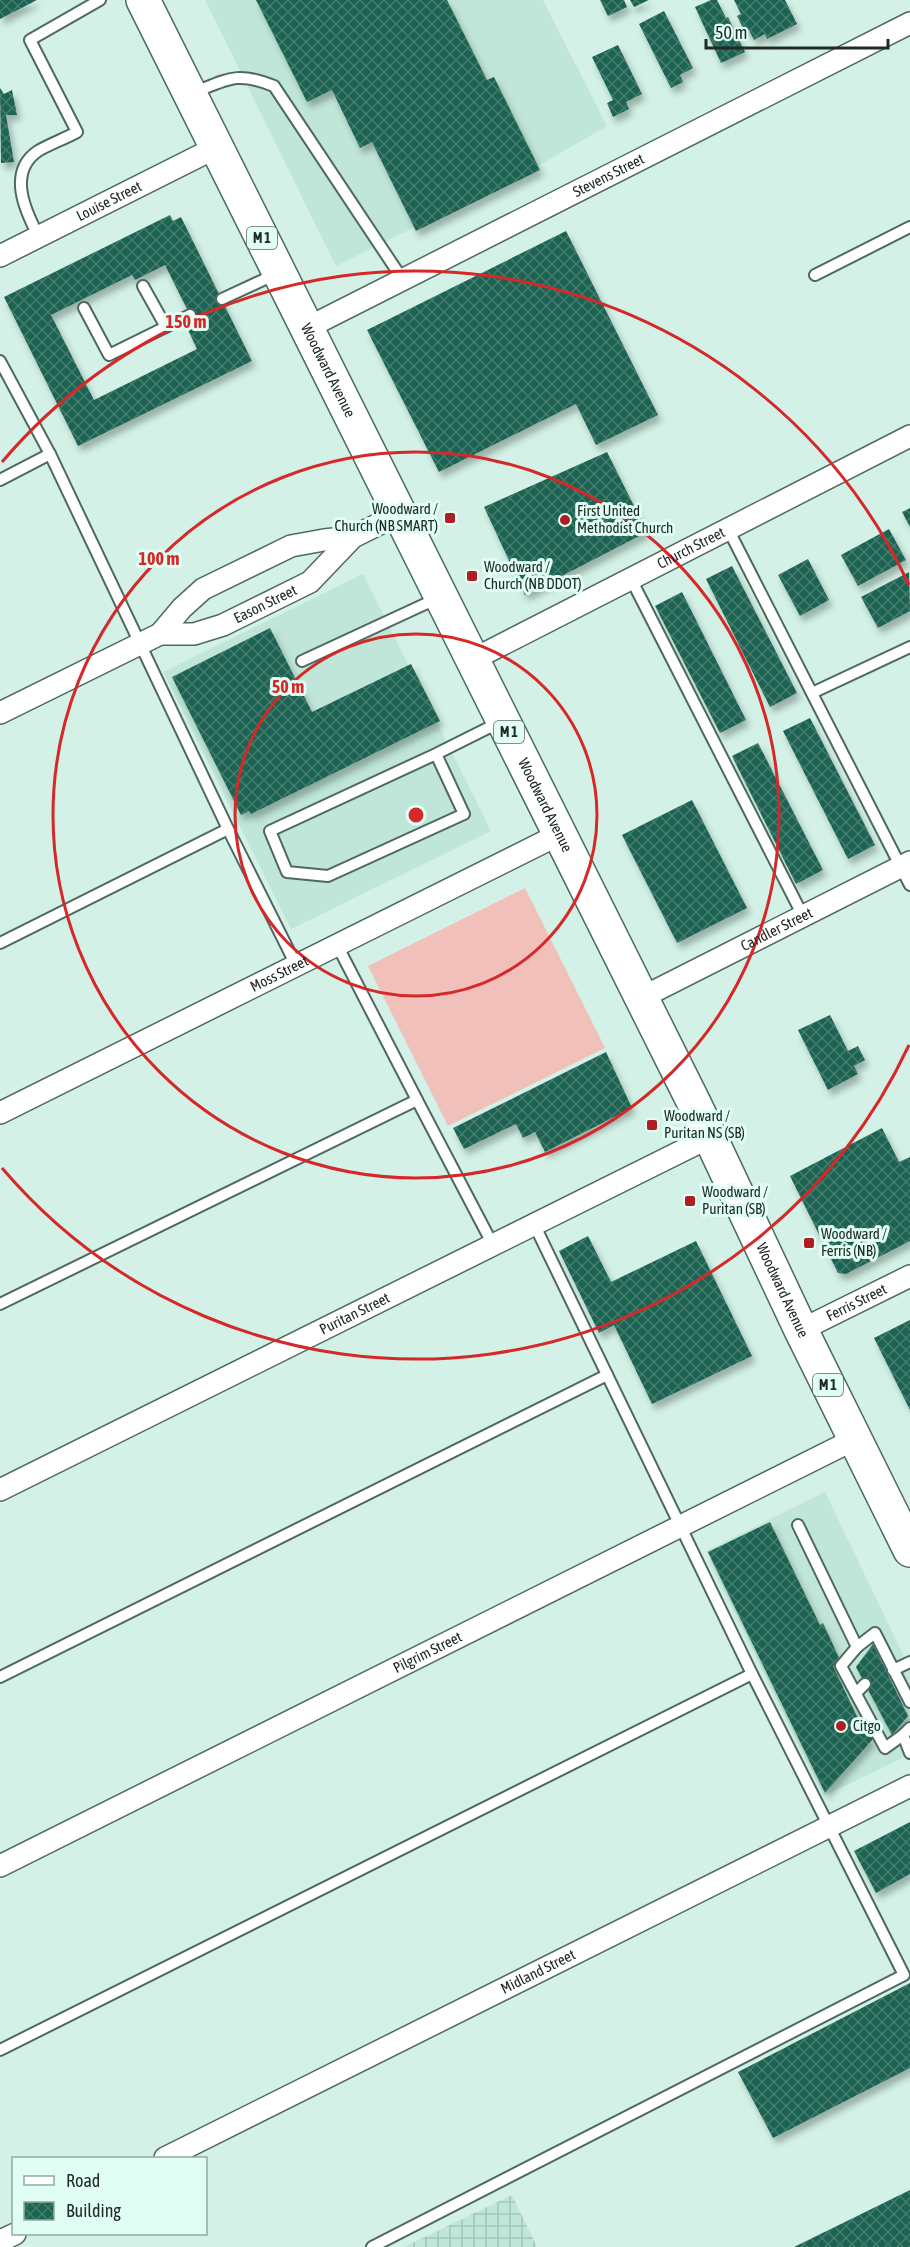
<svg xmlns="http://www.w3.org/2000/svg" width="910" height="2247" viewBox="0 0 910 2247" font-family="'Asap Condensed',sans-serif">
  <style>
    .built { fill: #bfe6d8 }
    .industrial { fill: url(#industrial-grid) }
    .grass { fill: #f1c0bb }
    .building { fill: url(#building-cross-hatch); fill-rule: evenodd; filter: url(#shadow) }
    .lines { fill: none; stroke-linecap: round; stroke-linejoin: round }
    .lane-casing { stroke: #4f6960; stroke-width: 14 }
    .street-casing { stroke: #4f6960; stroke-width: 24 }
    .primary-casing { stroke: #4f6960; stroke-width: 36 }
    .lane { stroke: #fff; stroke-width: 10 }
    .street { stroke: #fff; stroke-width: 21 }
    .primary { stroke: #fff; stroke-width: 33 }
    .ring { fill: none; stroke: #d62828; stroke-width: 3 }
    .poi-dot { fill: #b01e23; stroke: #e0fef3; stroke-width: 2 }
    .labels { text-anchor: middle; stroke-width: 6; stroke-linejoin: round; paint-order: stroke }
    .shield { fill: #e0fef3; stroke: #5a6a64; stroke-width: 1.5 }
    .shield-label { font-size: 14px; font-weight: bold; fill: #202b27 }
    .street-label { font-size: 15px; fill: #202b27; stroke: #e0fef3 }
    .poi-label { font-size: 15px; fill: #202b27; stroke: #e0fef3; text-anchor: start }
    .centre { fill: #d62828; stroke: #e0fef3; stroke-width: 3 }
    .ring-label { font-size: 18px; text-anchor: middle; font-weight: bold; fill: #d62828; stroke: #e0fef3; stroke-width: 6; stroke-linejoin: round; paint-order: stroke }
  </style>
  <defs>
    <pattern id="industrial-grid" width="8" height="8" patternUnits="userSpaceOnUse" patternTransform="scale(1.5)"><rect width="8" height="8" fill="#bfe6d8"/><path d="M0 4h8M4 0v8" fill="none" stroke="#a4c5b9"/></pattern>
    <pattern id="building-cross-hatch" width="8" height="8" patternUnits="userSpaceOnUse" patternTransform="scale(1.5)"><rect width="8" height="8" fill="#1c6452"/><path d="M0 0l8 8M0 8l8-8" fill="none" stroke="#447b6d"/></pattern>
    <filter id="shadow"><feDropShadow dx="3.5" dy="6" stdDeviation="3" flood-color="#0004"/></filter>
  </defs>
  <rect width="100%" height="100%" fill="#d3f1e6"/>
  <g class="built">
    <path d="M 205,0 L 543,0 L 607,126 L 531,170 L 336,266 Z"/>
    <path d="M 363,574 L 491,831 L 291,929 L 163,672 Z"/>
    <path d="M 825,1492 L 910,1669 L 910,1754 L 824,1796 L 706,1551 Z"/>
  </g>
  <path class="industrial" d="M 512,2195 L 537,2247 L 404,2247 Z"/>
  <path class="grass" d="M 525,888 L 605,1048 L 448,1126 L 368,966 Z"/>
  <g class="building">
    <path d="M 0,0 L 37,0 L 0,19 Z"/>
    <path d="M 256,0 L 447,0 L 487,80 L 494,77 L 540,170 L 416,231 L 372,142 L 360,148 L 332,90 L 307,102 Z"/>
    <path d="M 600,0 L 624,0 L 627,7 L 608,16 Z"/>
    <path d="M 630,0 L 649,0 L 634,7 Z"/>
    <path d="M 711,0 L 717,0 L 726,18 L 728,17 L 745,52 L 721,63 L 695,7 Z"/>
    <path d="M 734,0 L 785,0 L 797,24 L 767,39 L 765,34 L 754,40 L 749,30 L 745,32 L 737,16 L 741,14 Z"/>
    <path d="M 664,11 L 693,68 L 680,75 L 683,82 L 671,88 L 639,24 Z"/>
    <path d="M 618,45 L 642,94 L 626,102 L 629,109 L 613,117 L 607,103 L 613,100 L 592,57 Z"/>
    <path d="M 0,88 L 4,94 L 12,90 L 17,115 L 6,115 L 14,162 L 1,163 Z"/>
    <path d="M 170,215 L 173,221 L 181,217 L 252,361 L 78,446 L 4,297 ZM 165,265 L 196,327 L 188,330 L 197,349 L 94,400 L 51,315 L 132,275 L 135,280 Z"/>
    <path d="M 566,231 L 658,415 L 596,445 L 576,404 L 439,472 L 367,330 Z"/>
    <path d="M 607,452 L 647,532 L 525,595 L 484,507 Z"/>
    <path d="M 910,508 L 910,527 L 902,512 Z"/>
    <path d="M 889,529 L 906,560 L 858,586 L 841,555 Z"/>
    <path d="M 808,559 L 829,600 L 800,616 L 778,575 Z"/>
    <path d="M 732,566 L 797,693 L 770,707 L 706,579 Z"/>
    <path d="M 909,572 L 910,611 L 878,628 L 861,597 Z"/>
    <path d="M 682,592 L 746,720 L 720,733 L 655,606 Z"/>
    <path d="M 270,628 L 312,712 L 411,664 L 440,721 L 251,814 L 249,811 L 241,815 L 172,677 Z"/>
    <path d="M 810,718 L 875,845 L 848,859 L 783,731 Z"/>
    <path d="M 758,743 L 823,870 L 796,884 L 732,756 Z"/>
    <path d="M 692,800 L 747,908 L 677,943 L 622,835 Z"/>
    <path d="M 830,1015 L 848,1051 L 858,1046 L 865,1060 L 854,1066 L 858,1074 L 828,1090 L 798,1030 Z"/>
    <path d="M 606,1052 L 632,1108 L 545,1152 L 535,1132 L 523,1138 L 516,1124 L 464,1149 L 453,1128 Z"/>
    <path d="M 882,1128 L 899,1162 L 910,1157 L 910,1241 L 846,1274 L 838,1273 L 790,1176 Z"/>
    <path d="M 588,1236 L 611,1282 L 696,1241 L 752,1356 L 652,1404 L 614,1325 L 599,1333 L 559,1251 Z"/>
    <path d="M 910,1320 L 910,1410 L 874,1338 Z"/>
    <path d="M 770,1522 L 820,1625 L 823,1623 L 841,1662 L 833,1666 L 863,1729 L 873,1739 L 825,1793 L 708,1552 Z"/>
    <path d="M 873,1644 L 908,1716 L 892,1735 L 856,1667 Z"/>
    <path d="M 910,1822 L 910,1874 L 876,1893 L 854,1851 Z"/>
    <path d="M 910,1983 L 910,2068 L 773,2138 L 738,2072 Z"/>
    <path d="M 910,2190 L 910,2247 L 794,2247 L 847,2221 Z"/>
  </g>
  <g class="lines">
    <g class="lane-casing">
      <g id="lane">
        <path d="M 193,93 C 228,79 237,71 274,86 L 403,280"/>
        <path d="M 39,237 C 25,211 7,172 38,151 C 50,144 64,139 77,132 L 30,40 L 100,0"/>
        <path d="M 815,275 L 910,227"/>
        <path d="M 143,286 L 166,327"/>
        <path d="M 222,299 L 276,274"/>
        <path d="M 84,308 L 109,355 L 190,315"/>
        <path d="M 0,361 L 50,454"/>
        <path d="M 0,480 L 50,454 L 228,829 L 296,965"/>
        <path d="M 728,529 L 910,885"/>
        <path d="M 631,579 L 803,916"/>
        <path d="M 302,661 L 438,598"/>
        <path d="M 812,693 L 910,647"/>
        <path d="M 436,754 L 464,814 L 328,876 L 287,872 L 270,831 L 436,754 L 500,722"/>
        <path d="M 0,943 L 228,829"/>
        <path d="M 337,945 L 417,1100"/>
        <path d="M 534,1224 L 752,1674"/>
        <path d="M 0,1304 L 417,1100 L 493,1245"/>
        <path d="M 798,1525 L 857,1647 L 875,1633 L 910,1702"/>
        <path d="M 857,1647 L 841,1666 L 885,1748 L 903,1735"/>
        <path d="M 893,1670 L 910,1662"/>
        <path d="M 0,1677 L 607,1375"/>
        <path d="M 856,1693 L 865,1684"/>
        <path d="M 910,1728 L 903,1735 L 910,1753"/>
        <path d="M 0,2050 L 752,1674 L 904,1975 L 372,2247"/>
      </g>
    </g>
    <g class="street-casing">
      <g id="street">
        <path id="s1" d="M 0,256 L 217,147"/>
        <path id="s2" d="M 307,328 L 910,23"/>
        <path d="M 160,634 L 182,608 L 203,589 L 291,546 L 324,540 L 353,537"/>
        <path id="s3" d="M 472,660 L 910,436"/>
        <path id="s4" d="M 0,713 L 160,634 L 194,634 L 223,625 L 310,582 L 353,537 L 399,514"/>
        <path id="s5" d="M 641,998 L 910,862"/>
        <path id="s6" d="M 0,1113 L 560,834"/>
        <path id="s7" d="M 801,1330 L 910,1276"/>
        <path id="s8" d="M 0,1490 L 710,1137"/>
        <path id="s9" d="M 0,1866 L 855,1439"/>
        <path id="s10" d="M 165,2158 L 910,1786"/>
        <path d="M 0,2241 L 15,2234"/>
      </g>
    </g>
    <g class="primary-casing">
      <g id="primary">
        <path id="s11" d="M 143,0 L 694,1103 L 801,1330 L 910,1550"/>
      </g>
    </g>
    <use href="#lane" class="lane"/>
    <use href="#street" class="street"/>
    <use href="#primary" class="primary"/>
  </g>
  <g class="ring">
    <circle cx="416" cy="815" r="181"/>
    <circle cx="416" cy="815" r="363"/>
    <path d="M909 1045A544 544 0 0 1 2 1168M2 462A544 544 0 0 1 909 585"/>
  </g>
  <g class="poi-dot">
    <rect x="444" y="512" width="12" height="12" rx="3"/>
    <circle cx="565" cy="520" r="6"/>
    <rect x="466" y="570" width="12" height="12" rx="3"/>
    <rect x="646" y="1119" width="12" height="12" rx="3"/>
    <rect x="684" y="1195" width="12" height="12" rx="3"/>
    <rect x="803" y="1237" width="12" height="12" rx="3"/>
    <circle cx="841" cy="1726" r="6"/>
  </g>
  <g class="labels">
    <g class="shield">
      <rect x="247" y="227" width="30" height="22" rx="4.5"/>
      <rect x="494" y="721" width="30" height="22" rx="4.5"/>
      <rect x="813" y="1374" width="30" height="22" rx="4.5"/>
    </g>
    <g class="shield-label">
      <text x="262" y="243">M 1</text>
      <text x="509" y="737">M 1</text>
      <text x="828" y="1390">M 1</text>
    </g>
    <g class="street-label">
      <text dy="5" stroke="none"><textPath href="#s2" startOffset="338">Stevens Street</textPath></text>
      <text dy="5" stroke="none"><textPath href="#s1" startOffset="122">Louise Street</textPath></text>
      <text dy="5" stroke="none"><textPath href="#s11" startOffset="414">Woodward Avenue</textPath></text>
      <text dy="5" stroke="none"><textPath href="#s3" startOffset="246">Church Street</textPath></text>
      <text dy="5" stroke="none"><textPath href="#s4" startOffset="290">Eason Street</textPath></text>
      <text dy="5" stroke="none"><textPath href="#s11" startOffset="900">Woodward Avenue</textPath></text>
      <text dy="5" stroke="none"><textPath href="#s5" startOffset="152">Candler Street</textPath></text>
      <text dy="5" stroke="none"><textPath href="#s6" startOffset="312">Moss Street</textPath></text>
      <text dy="5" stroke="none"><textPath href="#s11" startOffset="1440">Woodward Avenue</textPath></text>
      <text dy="5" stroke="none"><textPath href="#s7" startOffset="62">Ferris Street</textPath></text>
      <text dy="5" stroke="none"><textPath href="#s8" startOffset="396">Puritan Street</textPath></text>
      <text dy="5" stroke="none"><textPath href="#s9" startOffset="478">Pilgrim Street</textPath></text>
      <text dy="5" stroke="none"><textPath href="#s10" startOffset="417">Midland Street</textPath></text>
    </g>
    <g class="poi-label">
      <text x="438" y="514" text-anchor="end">Woodward /<tspan x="438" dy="17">Church (NB SMART)</tspan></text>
      <text x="577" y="516">First United<tspan x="577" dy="17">Methodist Church</tspan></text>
      <text x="484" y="572">Woodward /<tspan x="484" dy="17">Church (NB DDOT)</tspan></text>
      <text x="664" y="1121">Woodward /<tspan x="664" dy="17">Puritan NS (SB)</tspan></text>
      <text x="702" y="1197">Woodward /<tspan x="702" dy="17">Puritan (SB)</tspan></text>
      <text x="821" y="1239">Woodward /<tspan x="821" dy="17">Ferris (NB)</tspan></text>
      <text x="853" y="1731">Citgo</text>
    </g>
  </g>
  <circle cx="416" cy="815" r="9" class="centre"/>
  <g class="ring-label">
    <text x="186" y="328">150 m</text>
    <text x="159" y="565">100 m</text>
    <text x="288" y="693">50 m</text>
  </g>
  <rect x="12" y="2157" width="195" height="78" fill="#e0fef3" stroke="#93aaa1" stroke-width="1.5"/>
  <rect x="24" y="2176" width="30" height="9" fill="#ffffff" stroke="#93aaa1" stroke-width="1.5"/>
  <text x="66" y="2187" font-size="18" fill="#202b27">Road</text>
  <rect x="24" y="2202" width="30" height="18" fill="url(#building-cross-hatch)" stroke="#93aaa1" stroke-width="1.5"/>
  <text x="66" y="2217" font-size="18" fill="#202b27">Building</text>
  <path d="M706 39v9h182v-9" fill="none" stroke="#202b27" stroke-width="3"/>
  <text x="715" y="39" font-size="18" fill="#202b27" stroke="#e0fef3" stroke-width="4.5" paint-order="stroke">50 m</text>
</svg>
